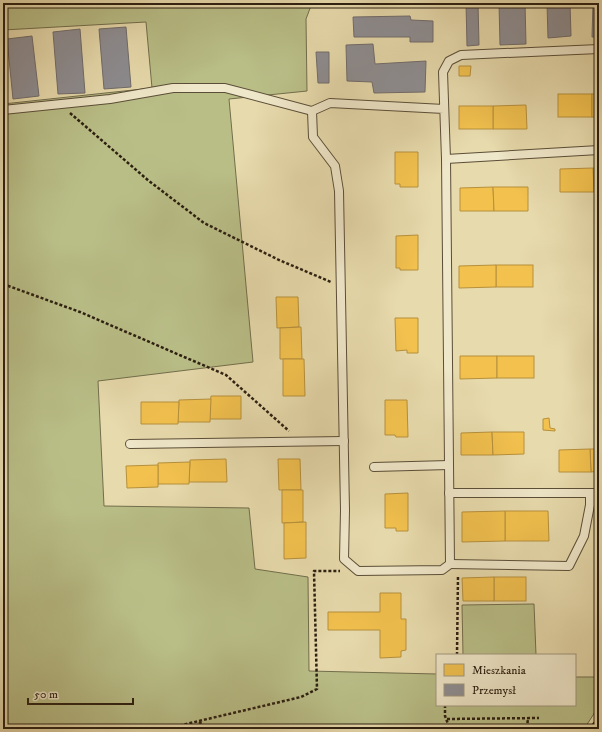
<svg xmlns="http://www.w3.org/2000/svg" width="602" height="732" viewBox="0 0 602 732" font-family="'IM FELL DW Pica',serif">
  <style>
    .green { fill: #b9be87; stroke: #726e4c }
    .homes { fill: #f2c14e; stroke: #b7903c }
    .industry { fill: #8d8d92; stroke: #706c6b }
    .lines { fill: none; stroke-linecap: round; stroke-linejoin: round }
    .service-casing { stroke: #5b4e38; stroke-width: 10 }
    .path { stroke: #2c1f11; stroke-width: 2.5; stroke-dasharray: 3 2; stroke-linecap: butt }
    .service { stroke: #efe7c9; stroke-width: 8 }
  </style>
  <rect width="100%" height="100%" fill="#e7daac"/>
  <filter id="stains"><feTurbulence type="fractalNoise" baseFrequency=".005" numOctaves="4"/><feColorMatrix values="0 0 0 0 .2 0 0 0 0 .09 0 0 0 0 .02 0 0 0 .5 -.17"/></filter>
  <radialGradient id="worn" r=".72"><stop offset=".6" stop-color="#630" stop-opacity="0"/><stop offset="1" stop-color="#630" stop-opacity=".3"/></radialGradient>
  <g class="green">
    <path d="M 30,3 L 312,3 L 306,19 L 307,91 L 229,99 L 253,362 L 98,381 L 104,506 L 249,508 L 255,569 L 308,577 L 309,671 L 437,674 L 437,705 L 575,705 L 575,677 L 599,677 L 599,706 L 584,729 L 3,729 L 3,104 L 152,88 L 146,22 L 3,30 L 3,6 Z"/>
    <path d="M 534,604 L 536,655 L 463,655 L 462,605 Z"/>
  </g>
  <g class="homes">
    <path d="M 459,66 L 471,66 L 470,76 L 459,76 Z"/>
    <rect x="558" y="94" width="34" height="23"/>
    <rect x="592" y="94" width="7" height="23"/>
    <path d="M 526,105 L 527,129 L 493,129 L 493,106 Z"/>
    <rect x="459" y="106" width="34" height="23"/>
    <path d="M 395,152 L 418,152 L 418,187 L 400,187 L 400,184 L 395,184 Z"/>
    <path d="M 593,168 L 599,168 L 599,192 L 594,192 Z"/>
    <path d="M 593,168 L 594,192 L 560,192 L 560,169 Z"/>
    <path d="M 493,187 L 494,211 L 460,211 L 460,188 Z"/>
    <path d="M 493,187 L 528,187 L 528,211 L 494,211 Z"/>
    <path d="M 418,235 L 418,270 L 400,270 L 400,268 L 396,268 L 396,236 Z"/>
    <rect x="496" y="265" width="37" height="22"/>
    <path d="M 496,265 L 496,287 L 459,288 L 459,266 Z"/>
    <path d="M 276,297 L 298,297 L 299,327 L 277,328 Z"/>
    <path d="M 395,318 L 418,318 L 418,353 L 407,353 L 407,350 L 396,351 Z"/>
    <path d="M 301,327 L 302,359 L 280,359 L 280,328 Z"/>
    <path d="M 460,356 L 497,356 L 497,378 L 460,379 Z"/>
    <rect x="497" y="356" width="37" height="22"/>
    <path d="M 283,359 L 304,359 L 305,396 L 283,396 Z"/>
    <path d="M 211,396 L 241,396 L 241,419 L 209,419 Z"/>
    <path d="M 211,399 L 210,422 L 178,422 L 179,400 Z"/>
    <path d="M 385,400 L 407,400 L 408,437 L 396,437 L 395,435 L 385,435 Z"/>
    <path d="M 141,402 L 179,402 L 178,424 L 141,424 Z"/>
    <path d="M 549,418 L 550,428 L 555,429 L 555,431 L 543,430 L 543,419 Z"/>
    <path d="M 492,432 L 493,455 L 461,455 L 461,433 Z"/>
    <path d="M 492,432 L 524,432 L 524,454 L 493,455 Z"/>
    <path d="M 590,449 L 599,449 L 599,471 L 591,472 Z"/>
    <path d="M 590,449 L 591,472 L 559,472 L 559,450 Z"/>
    <path d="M 226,459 L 227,482 L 189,482 L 190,460 Z"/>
    <path d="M 278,459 L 300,459 L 301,490 L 279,490 Z"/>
    <path d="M 190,462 L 189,484 L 158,484 L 158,463 Z"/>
    <path d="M 158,465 L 158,487 L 127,488 L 126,466 Z"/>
    <path d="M 282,490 L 303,490 L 303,522 L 282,523 Z"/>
    <path d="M 408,493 L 408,531 L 396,531 L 396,528 L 385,528 L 385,494 Z"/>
    <path d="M 505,511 L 548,511 L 549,541 L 505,541 Z"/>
    <path d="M 505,511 L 505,541 L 462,542 L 462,512 Z"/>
    <path d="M 306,522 L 306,558 L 284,559 L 284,523 Z"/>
    <rect x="494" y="577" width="32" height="24"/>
    <path d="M 494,577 L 494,601 L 463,601 L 462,578 Z"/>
    <path d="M 380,593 L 401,593 L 401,619 L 406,619 L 406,650 L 401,651 L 401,657 L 380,658 L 380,630 L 328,630 L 328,612 L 380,612 Z"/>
  </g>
  <g class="industry">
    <path d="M 466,3 L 478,3 L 479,45 L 467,46 Z"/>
    <path d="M 499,3 L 525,3 L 526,44 L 500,45 Z"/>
    <path d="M 547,3 L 570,3 L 571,36 L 548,38 Z"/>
    <path d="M 593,3 L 599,3 L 599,37 L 592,37 Z"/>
    <path d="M 410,16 L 411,20 L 433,21 L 433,42 L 410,42 L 410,37 L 354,37 L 353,17 Z"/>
    <path d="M 126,27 L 131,87 L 104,89 L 99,29 Z"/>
    <path d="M 80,29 L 85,93 L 58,94 L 53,32 Z"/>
    <path d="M 32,36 L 39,96 L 13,99 L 7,39 Z"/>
    <path d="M 373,44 L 375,64 L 426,61 L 425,92 L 374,93 L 372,82 L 347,81 L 346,45 Z"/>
    <path d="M 316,52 L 329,52 L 329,83 L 318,83 Z"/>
  </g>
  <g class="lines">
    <g class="service-casing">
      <g id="service">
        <path d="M 444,109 L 330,103 L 312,111 L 313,137 L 335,166 L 339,191 L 345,510 L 344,559 L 358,571 L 442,570 L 450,564 L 446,159 L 443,72 L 449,61 L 461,55 L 599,49"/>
        <path d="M 3,110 L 110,99 L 173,88 L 225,88 L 312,111"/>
        <path d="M 446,159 L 599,150"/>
        <path d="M 130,444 L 344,441"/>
        <path d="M 374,467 L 449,465"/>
        <path d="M 449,493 L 599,493"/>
        <path d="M 450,564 L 569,566 L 584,536 L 590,505 L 590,493"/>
      </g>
    </g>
    <g class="path">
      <path d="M 70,113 L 149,181 L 204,223 L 279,260 L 331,282"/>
      <path d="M 3,284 L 80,312 L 226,375 L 289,431"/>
      <path d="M 457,655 L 458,575"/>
      <path d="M 445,705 L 445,716 L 450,729"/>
      <path d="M 447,719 L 539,718"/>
      <path d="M 199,722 L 209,729"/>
      <path d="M 165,729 L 301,697 L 317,689 L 314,571 L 340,571"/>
      <path d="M 517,729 L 527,728 L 528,718"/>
      <path d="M 590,729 L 599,716"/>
    </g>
    <use href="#service" class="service"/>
  </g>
  <rect width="602" height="732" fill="none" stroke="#e7daac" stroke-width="16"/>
  <rect x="4" y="4" width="594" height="724" fill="none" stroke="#2c1f11" stroke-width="2"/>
  <rect x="8" y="8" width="586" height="716" fill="none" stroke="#2c1f11"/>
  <rect x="436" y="654" width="140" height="52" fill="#efe7c9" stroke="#a1977f"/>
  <rect x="444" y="664" width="20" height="12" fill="#f2c14e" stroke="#a1977f"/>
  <text x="472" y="674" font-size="12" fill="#2c1f11">Mieszkania</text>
  <rect x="444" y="684" width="20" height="12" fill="#8d8d92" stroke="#a1977f"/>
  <text x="472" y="694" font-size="12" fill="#2c1f11">Przemysł</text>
  <path d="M28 698v6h105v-6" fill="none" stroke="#2c1f11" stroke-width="2"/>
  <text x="34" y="698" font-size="12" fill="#2c1f11" stroke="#efe7c9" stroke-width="3" paint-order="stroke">50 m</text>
  <rect width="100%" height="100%" filter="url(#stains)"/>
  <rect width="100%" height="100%" fill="url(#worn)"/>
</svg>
